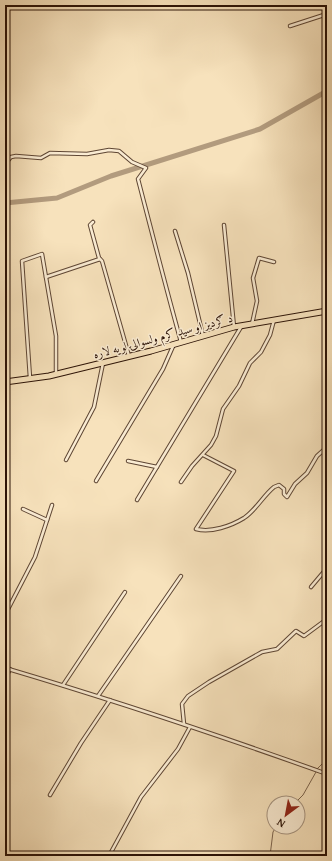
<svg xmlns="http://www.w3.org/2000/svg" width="332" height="861" viewBox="0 0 332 861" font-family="'Gentium Book Plus',Amiri,serif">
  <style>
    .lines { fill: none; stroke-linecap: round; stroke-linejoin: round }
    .stream { stroke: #7c644e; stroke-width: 1 }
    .river { stroke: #b29b7e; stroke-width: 5 }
    .street-casing { stroke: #5e4634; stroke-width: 4.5 }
    .highway-casing { stroke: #2b1206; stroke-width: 7 }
    .street { stroke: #faecd3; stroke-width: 2.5 }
    .highway { stroke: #f7e2bc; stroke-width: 5 }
    .labels { text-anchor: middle; stroke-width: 3; stroke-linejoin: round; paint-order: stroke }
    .street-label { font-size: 12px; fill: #2b1206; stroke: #faecd3 }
  </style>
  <rect width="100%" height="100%" fill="#f7e2bc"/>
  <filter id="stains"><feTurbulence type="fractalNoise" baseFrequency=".005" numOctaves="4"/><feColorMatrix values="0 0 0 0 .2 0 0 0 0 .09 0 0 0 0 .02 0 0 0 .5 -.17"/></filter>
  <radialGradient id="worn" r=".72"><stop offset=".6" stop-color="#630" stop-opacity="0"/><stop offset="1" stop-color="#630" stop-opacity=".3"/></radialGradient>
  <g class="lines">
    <g class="stream">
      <path d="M 317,769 L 327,759"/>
      <path d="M 295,803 L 303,795 L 316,772"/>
      <path d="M 270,856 L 273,832 L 276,827"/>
    </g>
    <path class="river" d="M 5,203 L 57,198 L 111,176 L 260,129 L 327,91"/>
    <g class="street-casing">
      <g id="street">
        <path d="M 290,26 L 327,14"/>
        <path d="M 5,164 L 11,157 L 16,156 L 41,158 L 50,153 L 87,154 L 109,150 L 119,151 L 132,162 L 146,168 L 138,179 C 152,233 166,288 181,342"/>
        <path d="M 93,222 L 90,225 L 99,258 L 102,261 L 129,356"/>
        <path d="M 224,225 L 234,327"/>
        <path d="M 175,231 L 188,273 L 203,336"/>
        <path d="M 46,277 L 100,259"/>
        <path d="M 252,324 L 257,301 L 253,278 L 259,258 L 274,262"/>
        <path d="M 30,378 L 22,261 L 42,254 L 56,336 L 56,374"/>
        <path d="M 203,455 L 234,471 L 196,529 C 211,533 231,526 244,518 C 256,510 263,496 274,487 L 279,485 L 284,489 L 284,494 L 287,497 L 295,484 L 307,473 L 317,456 L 327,447"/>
        <path d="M 66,460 L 94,407 L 103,363"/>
        <path d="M 128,461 L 157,467"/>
        <path d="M 96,481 L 163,369 L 174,344"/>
        <path d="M 181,482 L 192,466 L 211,445 L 216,436 L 223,409 L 239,386 L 250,363 L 261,352 L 270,335 L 274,320"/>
        <path d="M 137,500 L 241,327"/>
        <path d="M 23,509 L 47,520"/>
        <path d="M 311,587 L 327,568"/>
        <path d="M 5,615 L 35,557 L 52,505"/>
        <path d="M 5,668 C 113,700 221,736 327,774"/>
        <path d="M 5,679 L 10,669"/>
        <path d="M 63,685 L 125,592"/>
        <path d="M 98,696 L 181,576"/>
        <path d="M 184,724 L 182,704 L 188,696 L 209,682 L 262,652 L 277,649 L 296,631 L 304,636 L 327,619"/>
        <path d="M 50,795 L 81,743 L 110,700"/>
        <path d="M 109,856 L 141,797 L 178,749 L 190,727"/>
      </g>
    </g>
    <g class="highway-casing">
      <path id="highway" d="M 5,382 L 49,376 L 151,351 L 234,327 L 327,311"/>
    </g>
    <use href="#street" class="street"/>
    <use href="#highway" class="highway"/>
  </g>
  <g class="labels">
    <g class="street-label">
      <text transform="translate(163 336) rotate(-15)" y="4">د ګردیز او سید کرم ولسوالۍ لویه لاره</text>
    </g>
  </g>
  <rect width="332" height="861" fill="none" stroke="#f7e2bc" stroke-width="20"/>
  <rect x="6" y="6" width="320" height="849" fill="none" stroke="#2b1206" stroke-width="2"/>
  <rect x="10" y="10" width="312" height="841" fill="none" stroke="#2b1206"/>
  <g transform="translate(286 815) rotate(212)"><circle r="19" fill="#faecd3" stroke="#a79581"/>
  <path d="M0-3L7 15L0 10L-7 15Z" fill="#8f2418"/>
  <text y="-6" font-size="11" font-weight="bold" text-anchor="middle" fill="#2b1206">N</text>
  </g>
  <rect width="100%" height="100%" filter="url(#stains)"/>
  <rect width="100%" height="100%" fill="url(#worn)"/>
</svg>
